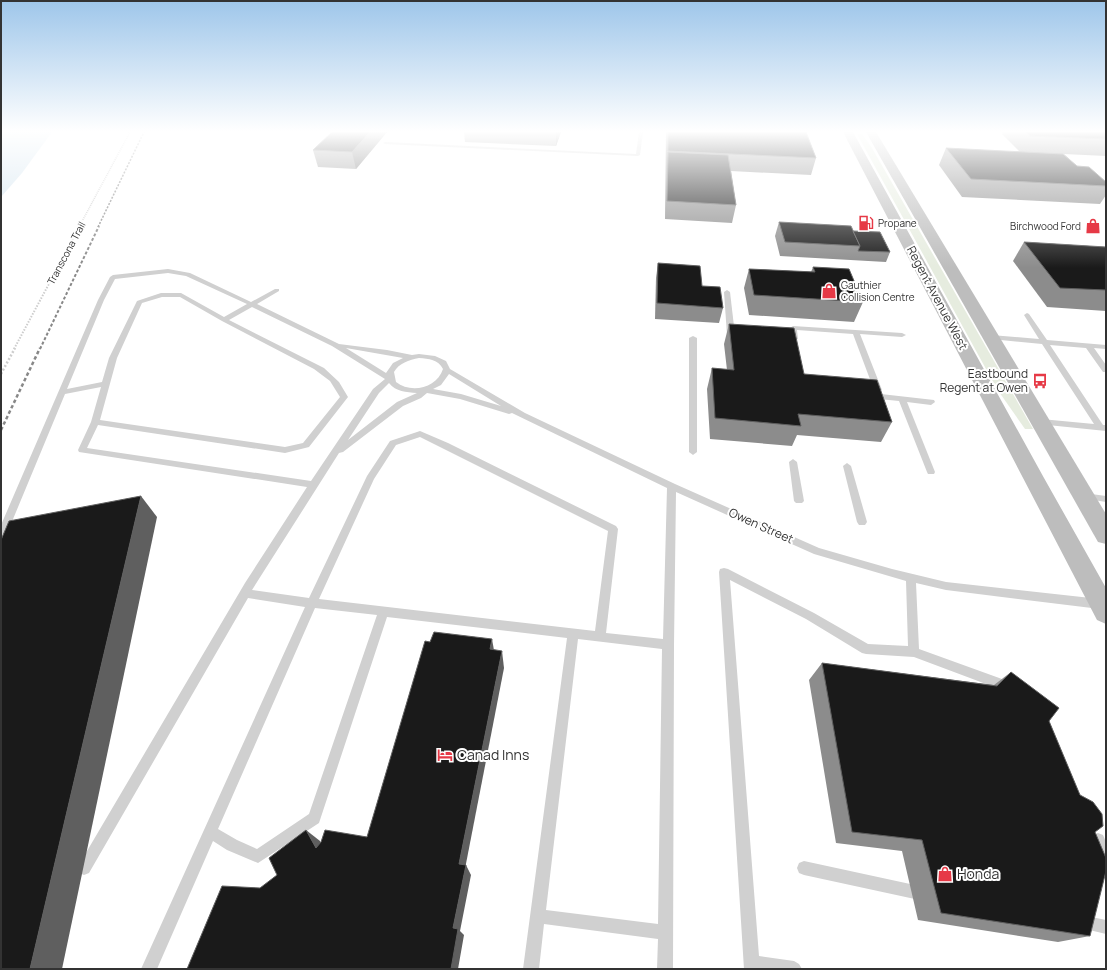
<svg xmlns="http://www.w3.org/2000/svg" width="1107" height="970" viewBox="0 0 1107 970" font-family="Manrope,sans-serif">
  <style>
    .green { fill: #e6ecdf }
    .water { fill: #cfe2ee }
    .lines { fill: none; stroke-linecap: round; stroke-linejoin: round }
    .path-far2 { stroke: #cdcdcd; stroke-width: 1.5; stroke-dasharray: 1 1; stroke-linecap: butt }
    .path-far1 { stroke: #cdcdcd; stroke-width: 2; stroke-dasharray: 1.5 1.5; stroke-linecap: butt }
    .path { stroke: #cdcdcd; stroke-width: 2.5; stroke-dasharray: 2 2; stroke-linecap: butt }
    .service { fill: #d0d0d0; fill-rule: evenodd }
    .secondary { fill: #bdbdbd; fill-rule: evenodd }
    .rail-far2 { stroke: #888; stroke-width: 1.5; stroke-dasharray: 2 1.5; stroke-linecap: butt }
    .rail-far1 { stroke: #888; stroke-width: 2; stroke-dasharray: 3 2; stroke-linecap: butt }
    .rail { stroke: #888; stroke-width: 2.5; stroke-dasharray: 3.5 2.5; stroke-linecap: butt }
    .wall { fill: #8c8c8c }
    .shaded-wall { fill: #5f5f5f }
    .building { fill: #1a1a1a; stroke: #5f5f5f }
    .labels { text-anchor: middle; stroke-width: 4; stroke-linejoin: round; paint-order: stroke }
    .far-poi-label { font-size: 10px; fill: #333; stroke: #fff; text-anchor: start }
    .far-street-label { font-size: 10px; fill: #333; stroke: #fff }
    .street-label { font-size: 12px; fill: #333; stroke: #fff }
    .poi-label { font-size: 12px; fill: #333; stroke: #fff; text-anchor: end }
    .near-poi-label { font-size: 14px; fill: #333; stroke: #fff; text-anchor: start }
  </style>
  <rect width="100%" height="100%" fill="#fff"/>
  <path class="green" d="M 857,134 L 862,134 L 872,148 L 1033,429 L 1025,429 L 997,389 Z"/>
  <path class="water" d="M 1,132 L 52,132 L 22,173 L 1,197 Z"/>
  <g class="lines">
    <path class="path-far2" d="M 79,227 L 130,132"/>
    <path class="path-far1" d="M 14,349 L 80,226"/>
    <path class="path" d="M 1,374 L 15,348"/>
    <g class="service">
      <path d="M 639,132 L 643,132 L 640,155 L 638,156 L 385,144 L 383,143 L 385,142 L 636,154 Z"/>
      <path d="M 168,269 L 190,273 L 251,302 L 275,289 L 279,289 L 279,291 L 257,304 L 339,344 L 387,350 L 412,355 L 419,354 L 435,356 L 446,361 L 450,369 L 525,413 L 675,484 L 819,548 L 892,569 L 946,582 L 1100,599 L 1104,601 L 1105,604 L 1104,607 L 1100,609 L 946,590 L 916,583 L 919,649 L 1002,679 L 1011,686 L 1013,690 L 1011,694 L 1007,696 L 994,687 L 914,657 L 866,654 L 862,653 L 806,619 L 730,580 L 759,956 L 794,961 L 799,964 L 802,969 L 744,969 L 719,572 L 720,569 L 724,568 L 728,569 L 814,613 L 868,644 L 908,646 L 906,581 L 814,554 L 676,492 L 674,645 L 673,969 L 657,969 L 658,939 L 544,924 L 539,969 L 523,969 L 567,638 L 387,617 L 319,823 L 258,863 L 227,850 L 213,841 L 157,969 L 141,969 L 305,607 L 248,598 L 89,873 L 84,875 L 79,873 L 77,868 L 245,583 L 307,487 L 79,452 L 78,450 L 91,422 L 101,387 L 65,394 L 6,536 L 4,539 L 1,540 L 1,525 L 98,300 L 110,277 L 113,275 ZM 168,273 L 186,276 L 247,304 L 224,317 L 181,293 L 161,293 L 137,301 L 109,358 L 102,382 L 67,389 L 104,300 L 115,279 ZM 162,297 L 180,297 L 222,321 L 314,369 L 330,381 L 340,397 L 303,443 L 285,447 L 100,420 L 117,358 L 142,303 ZM 252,307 L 332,346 L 385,379 L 373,389 L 311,481 L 87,448 L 98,425 L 285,453 L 309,447 L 348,397 L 339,382 L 324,368 L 229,320 ZM 346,348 L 403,358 L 393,363 L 386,373 ZM 419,358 C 429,359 438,359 443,369 C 437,388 411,394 396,382 L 394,372 C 399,363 409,360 419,358 ZM 449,374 L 501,406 L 461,394 L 433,389 L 441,385 ZM 389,383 C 396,392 406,392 417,393 L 397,402 L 348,440 L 379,393 ZM 427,393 L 460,399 L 509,414 L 512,413 L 667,488 L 663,639 L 606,633 L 618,529 L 616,526 L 448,443 L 420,431 L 390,441 L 367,476 L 309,598 L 252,590 L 339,453 L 343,452 L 403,406 L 421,398 ZM 420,437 L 608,531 L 595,631 L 319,599 L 374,479 L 396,445 ZM 315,608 L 377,615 L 309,814 L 257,849 L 237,840 L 218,829 ZM 578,639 L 662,649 L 658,924 L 546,910 Z"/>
      <path d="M 727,290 L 730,292 L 735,335 L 731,337 L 727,335 L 724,292 Z"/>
      <path d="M 1027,313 L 1029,314 L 1047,340 L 1106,345 L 1106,349 L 1094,348 L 1106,365 L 1106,372 L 1103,372 L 1086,348 L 1050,345 L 1103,425 L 1106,425 L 1106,431 L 1038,424 L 1037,422 L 1041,419 L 1094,424 L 1042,344 L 991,339 L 987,337 L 991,335 L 1039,339 L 1024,315 Z"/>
      <path d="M 793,326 L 902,333 L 906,335 L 902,337 L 860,334 L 882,390 L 878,392 L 874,390 L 853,334 L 797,330 L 798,339 L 794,341 L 790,339 L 790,328 Z"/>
      <path d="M 693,336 L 697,338 L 697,452 L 693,455 L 689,452 L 689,338 Z"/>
      <path d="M 872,393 L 934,400 L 935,402 L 931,405 L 907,402 L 935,472 L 934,474 L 928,474 L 927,472 L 899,401 L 869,398 L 868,396 L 869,394 Z"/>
      <path d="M 793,459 L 797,462 L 804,501 L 802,503 L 796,503 L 794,501 L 789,462 Z"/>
      <path d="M 847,463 L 851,466 L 867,522 L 865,525 L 859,525 L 857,522 L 843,466 Z"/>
      <path d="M 1084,493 L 1106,496 L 1106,502 L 1081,498 L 1079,496 L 1081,494 Z"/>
      <path d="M 1098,833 L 1103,835 L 1106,842 L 1106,865 L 1101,863 L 1091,840 L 1093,835 Z"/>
      <path d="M 804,861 L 924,887 L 929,889 L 931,894 L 929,899 L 924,901 L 804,875 L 799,873 L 797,868 L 799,863 Z"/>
      <path d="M 1082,915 L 1106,920 L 1106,934 L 1077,927 L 1075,922 L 1077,917 Z"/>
    </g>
    <g class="secondary">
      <path d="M 843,132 L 853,132 L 1044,478 L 1106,588 L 1106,624 L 1097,620 Z"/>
      <path d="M 866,132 L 876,132 L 1106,514 L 1106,544 L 1098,542 Z"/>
    </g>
    <path class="rail-far2" d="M 98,227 L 144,132"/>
    <path class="rail-far1" d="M 40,349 L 99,226"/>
    <path class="rail" d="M 1,430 L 40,348"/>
  </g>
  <g class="wall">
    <path d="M 332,132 L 387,132 L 356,169 L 318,167 L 313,150 Z"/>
    <path d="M 464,132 L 561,132 L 556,146 L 465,142 Z"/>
    <path d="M 666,132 L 806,132 L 816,158 L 811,175 L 731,171 L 736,205 L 732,223 L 665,219 Z"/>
    <path d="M 1003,132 L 1106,132 L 1106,156 L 1064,154 L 1077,166 L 1106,182 L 1106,195 L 1100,204 L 962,197 L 939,165 L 946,148 L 1020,152 L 1002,134 Z"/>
    <path d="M 779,222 L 853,231 L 890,252 L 886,262 L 780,256 L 775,236 Z"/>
    <path d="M 1024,242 L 1106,247 L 1106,311 L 1047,307 L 1013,261 Z"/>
    <path d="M 658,263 L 702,286 L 723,308 L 719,323 L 655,319 L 656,278 Z"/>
    <path d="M 813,267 L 863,302 L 854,322 L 749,315 L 744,288 L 749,269 L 811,272 Z"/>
    <path d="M 729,324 L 804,374 L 892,422 L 881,442 L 797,435 L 792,446 L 710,439 L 707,389 L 712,368 L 727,370 L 724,344 Z"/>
    <path d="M 822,663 L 994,685 L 1011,672 L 1049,721 L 1095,832 L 1090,936 L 1058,942 L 918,920 L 902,851 L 836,843 L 809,680 Z"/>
  </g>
  <g class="shaded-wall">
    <path d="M 370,132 L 387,132 L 356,169 L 352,152 Z"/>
    <path d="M 556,132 L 561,132 L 556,146 Z"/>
    <path d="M 141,496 L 157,517 L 62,969 L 30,969 Z"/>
    <path d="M 492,639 L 495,656 L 490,649 Z"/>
    <path d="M 502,651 L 504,668 L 464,874 L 459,864 Z"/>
    <path d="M 306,830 L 320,841 L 329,858 L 316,848 Z"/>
    <path d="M 466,865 L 471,875 L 460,931 L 464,935 L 458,969 L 451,969 L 453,928 Z"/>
  </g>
  <g class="building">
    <path d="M 332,132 L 370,132 L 352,152 L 313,150 Z"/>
    <path d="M 668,132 L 806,132 L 816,158 L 668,151 Z"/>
    <path d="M 1025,132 L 1106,132 L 1106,139 L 1030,136 Z"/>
    <path d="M 946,148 L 1063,154 L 1077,166 L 1089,167 L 1106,182 L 1106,186 L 971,179 Z"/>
    <path d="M 668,152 L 728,155 L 736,205 L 667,201 Z"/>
    <path d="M 779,222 L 851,226 L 860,246 L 785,242 Z"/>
    <path d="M 853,231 L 880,232 L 890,252 L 858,251 L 860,246 Z"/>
    <path d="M 1024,242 L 1106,247 L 1106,290 L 1060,288 Z"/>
    <path d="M 658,263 L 700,266 L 702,286 L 720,287 L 723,308 L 657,303 Z"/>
    <path d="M 813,267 L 849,269 L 863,302 L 754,295 L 749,269 L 815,272 Z"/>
    <path d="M 729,324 L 794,328 L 804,374 L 877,380 L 892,422 L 798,414 L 801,426 L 715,418 L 712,368 L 734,370 Z"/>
    <path d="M 141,496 L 30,969 L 1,969 L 1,540 L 9,521 Z"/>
    <path d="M 434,632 L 492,639 L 490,649 L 502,651 L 459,864 L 466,865 L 453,928 L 458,929 L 451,969 L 187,969 L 222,886 L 260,888 L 277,875 L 269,858 L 306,830 L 316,848 L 321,842 L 325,830 L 367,837 L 425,641 L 430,642 Z"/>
    <path d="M 822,663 L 997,686 L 1011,672 L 1059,708 L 1049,721 L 1080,795 L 1093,802 L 1102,814 L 1103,826 L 1095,832 L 1106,858 L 1106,871 L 1090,936 L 941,913 L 922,840 L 852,832 Z"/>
  </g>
  <linearGradient id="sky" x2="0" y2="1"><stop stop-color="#9ec6ea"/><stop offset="0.49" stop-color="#fff"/><stop offset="1" stop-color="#fff" stop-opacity="0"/></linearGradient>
  <rect width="1107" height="268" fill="url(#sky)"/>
  <defs>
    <g id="fuel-bare" transform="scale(1.2)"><path d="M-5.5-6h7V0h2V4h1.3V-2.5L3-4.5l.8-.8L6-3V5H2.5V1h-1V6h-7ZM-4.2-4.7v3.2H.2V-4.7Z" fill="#e63946" stroke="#fff" stroke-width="2.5" paint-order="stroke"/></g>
    <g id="shop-bare" transform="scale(1.2)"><path d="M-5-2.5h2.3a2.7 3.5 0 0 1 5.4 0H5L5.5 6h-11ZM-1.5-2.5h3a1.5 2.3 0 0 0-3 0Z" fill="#e63946" stroke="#fff" stroke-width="2.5" paint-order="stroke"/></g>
    <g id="bus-bare" transform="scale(1.2)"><path d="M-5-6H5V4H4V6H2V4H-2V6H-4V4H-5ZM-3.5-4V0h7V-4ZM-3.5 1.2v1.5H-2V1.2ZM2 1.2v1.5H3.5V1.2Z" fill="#e63946" stroke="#fff" stroke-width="2.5" paint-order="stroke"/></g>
    <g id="hotel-bare" transform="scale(1.2)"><path d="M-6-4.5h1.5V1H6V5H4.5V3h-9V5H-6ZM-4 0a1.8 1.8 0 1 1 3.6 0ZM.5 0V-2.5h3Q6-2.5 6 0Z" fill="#e63946" stroke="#fff" stroke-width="2.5" paint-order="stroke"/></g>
  </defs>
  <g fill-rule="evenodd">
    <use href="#fuel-bare" x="866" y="223"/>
    <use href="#shop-bare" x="1093" y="226"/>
    <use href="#shop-bare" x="829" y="291"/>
    <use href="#bus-bare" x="1040" y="381"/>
    <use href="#hotel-bare" x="445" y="755"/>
    <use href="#shop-bare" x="945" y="874"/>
  </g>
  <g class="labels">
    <g class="far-poi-label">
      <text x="878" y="227">Propane</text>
      <text x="1081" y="230" text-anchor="end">Birchwood Ford</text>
      <text x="841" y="289">Gauthier<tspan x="841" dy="12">Collision Centre</tspan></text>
    </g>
    <g class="far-street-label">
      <text transform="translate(66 253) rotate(-62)" y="4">Transcona Trail</text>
    </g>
    <g class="street-label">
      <text transform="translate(937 298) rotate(62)" y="4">Regent Avenue West</text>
      <text transform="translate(761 526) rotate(24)" y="4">Owen Street</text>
    </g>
    <g class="poi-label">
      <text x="1028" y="378">Eastbound<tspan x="1028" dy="14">Regent at Owen</tspan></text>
    </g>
    <g class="near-poi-label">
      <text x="457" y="760">Canad Inns</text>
      <text x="957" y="879">Honda</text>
    </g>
  </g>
  <rect width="1107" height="970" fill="none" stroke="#333333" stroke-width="4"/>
</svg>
